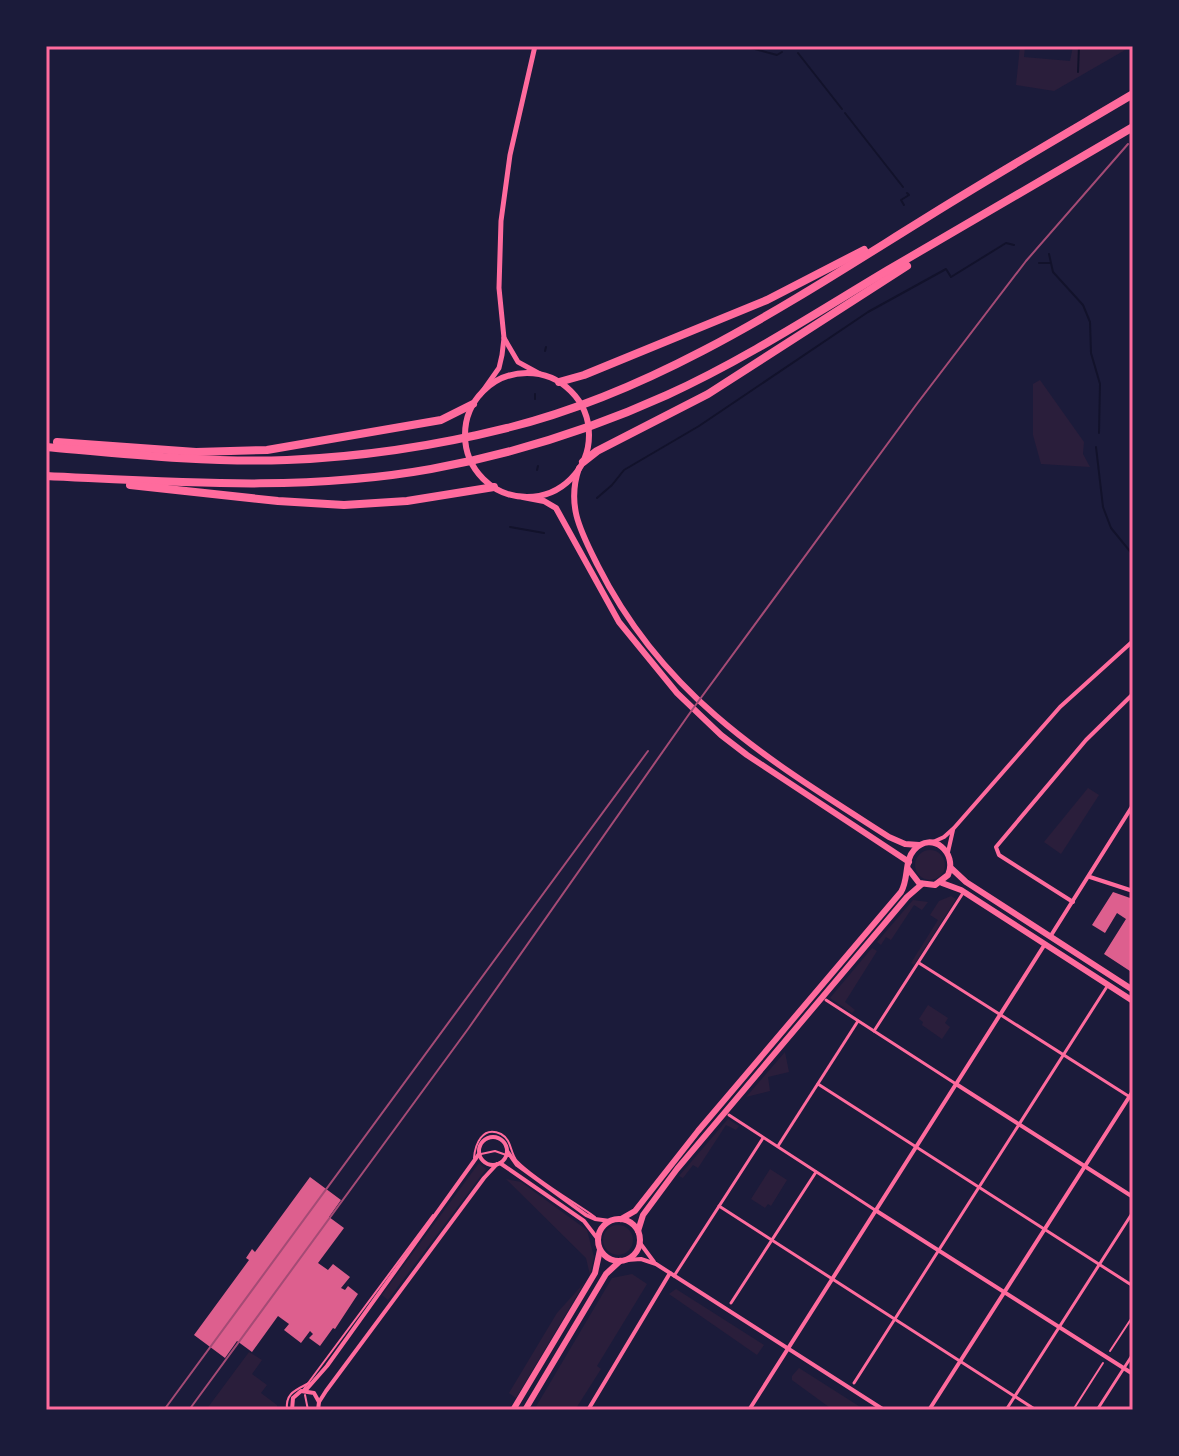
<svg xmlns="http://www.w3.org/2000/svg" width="1179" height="1456" viewBox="0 0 1179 1456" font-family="'PT Sans Narrow',sans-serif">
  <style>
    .green { fill: #2a1e3b }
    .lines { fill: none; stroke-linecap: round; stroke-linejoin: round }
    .stream { stroke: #12122b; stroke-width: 2 }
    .building { fill: #dd5f8e }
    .path { stroke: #ff6b9d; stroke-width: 2 }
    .service { stroke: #ff6b9d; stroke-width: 2 }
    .pedestrian { stroke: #ff6b9d; stroke-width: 3 }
    .minor { stroke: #ff6b9d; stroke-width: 4 }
    .tertiary { stroke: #ff6b9d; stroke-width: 5 }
    .secondary { stroke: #ff6b9d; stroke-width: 6 }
    .motorway { stroke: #ff6b9d; stroke-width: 8 }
    .rail { stroke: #a44b75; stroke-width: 2 }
    .neatline { fill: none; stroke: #ff6b9d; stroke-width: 3 }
  </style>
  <rect width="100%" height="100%" fill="#1b1b3a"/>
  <g class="green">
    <path d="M 1020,46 L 1025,46 L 1024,57 L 1070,61 L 1073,46 L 1132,46 L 1054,91 L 1016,85 Z"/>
    <path d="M 1040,380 L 1084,442 L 1083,454 L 1090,467 L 1041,464 L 1033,435 L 1033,384 Z"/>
    <path d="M 1088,788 L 1099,795 L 1061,854 L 1044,842 Z"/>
    <circle cx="930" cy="865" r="15"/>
    <path d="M 951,896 L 956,899 L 914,965 L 911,963 L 938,920 L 930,915 L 939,901 Z"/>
    <path d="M 913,900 L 928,902 L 922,910 L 914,905 L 891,940 L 886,937 L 881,945 L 877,942 Z"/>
    <path d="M 872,948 L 877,951 L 845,1002 L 855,1010 L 852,1013 L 830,998 Z"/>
    <path d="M 928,1005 L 948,1018 L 945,1023 L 950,1027 L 942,1039 L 922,1025 L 923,1022 L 919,1019 Z"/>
    <path d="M 785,1052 L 789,1072 L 768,1077 L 770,1091 L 746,1097 Z"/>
    <path d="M 728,1119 L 739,1126 L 736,1130 L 726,1125 L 698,1168 L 693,1165 L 683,1178 L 679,1176 Z"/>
    <path d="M 479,1163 L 486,1169 L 388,1300 L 382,1295 Z"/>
    <path d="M 770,1169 L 787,1180 L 771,1206 L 768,1204 L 765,1208 L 751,1199 Z"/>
    <path d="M 506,1179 L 521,1182 L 587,1230 L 594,1257 L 590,1275 L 586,1258 Z"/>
    <circle cx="618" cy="1240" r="15"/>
    <path d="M 632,1274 L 647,1284 L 597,1366 L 601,1369 L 575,1410 L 534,1410 L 612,1278 Z"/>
    <path d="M 585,1282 L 516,1398 L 509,1393 L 557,1313 Z"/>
    <path d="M 676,1289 L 764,1345 L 757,1355 L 669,1294 Z"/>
    <path d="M 249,1352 L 262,1360 L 252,1374 L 267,1385 L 261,1393 L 277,1405 L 277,1410 L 206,1410 Z"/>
    <path d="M 799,1368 L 865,1410 L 833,1410 L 792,1380 L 792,1376 Z"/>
  </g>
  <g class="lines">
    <g class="stream">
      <path d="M 731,46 L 751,48 L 777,55 L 782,52"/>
      <path d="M 792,46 L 794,48"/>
      <path d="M 798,53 L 842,109"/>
      <path d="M 1078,72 L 1079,46"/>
      <path d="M 845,113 L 903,187"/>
      <path d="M 904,205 L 901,200 L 909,195 L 907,193"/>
      <path d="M 1049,254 L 1053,272 L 1083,305 L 1090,322 L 1091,353 L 1100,384 L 1099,433"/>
      <path d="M 1039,263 L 1050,263"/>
      <path d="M 545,351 L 546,347"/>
      <path d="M 535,394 L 535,399"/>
      <path d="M 1096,447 L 1103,507 L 1111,528 L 1133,555"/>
      <path d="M 537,470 L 538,466"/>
      <path d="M 597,498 L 612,485 L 624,470 L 699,426 L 868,312 L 946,269 L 951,277 L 1006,243 L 1014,245"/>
      <path d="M 510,527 L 544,533"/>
    </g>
  </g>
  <g class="building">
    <path d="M 1113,892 L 1133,899 L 1133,973 L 1104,954 L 1126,919 L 1117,913 L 1105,933 L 1092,925 Z"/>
    <path d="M 310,1177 L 341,1200 L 329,1217 L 344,1228 L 318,1263 L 328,1270 L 333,1264 L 350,1277 L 341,1288 L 345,1290 L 348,1286 L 358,1294 L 335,1329 L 333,1328 L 320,1346 L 309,1338 L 313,1334 L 310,1331 L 301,1343 L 284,1330 L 289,1324 L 278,1316 L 252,1352 L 237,1341 L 225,1358 L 194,1335 L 249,1260 L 246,1258 L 252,1249 L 255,1252 Z"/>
  </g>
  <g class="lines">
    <g class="path">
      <path d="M 1110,1351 L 1133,1316"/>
      <path d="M 1073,1410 L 1103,1363"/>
    </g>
    <g class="service">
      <path d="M 481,1154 L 495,1151 L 509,1156"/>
      <path d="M 474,1158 C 475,1145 482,1125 501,1134 C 512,1140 510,1153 517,1161 C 534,1179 574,1202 595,1217"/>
      <path d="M 303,1390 L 433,1215"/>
      <path d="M 305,1395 L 308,1410"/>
      <path d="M 287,1410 C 285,1393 296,1390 309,1383"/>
    </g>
    <g class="pedestrian">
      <path d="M 919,963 L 1133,1099"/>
      <path d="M 826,1000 L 956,1084"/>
      <path d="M 874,1031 L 963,893"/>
      <path d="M 818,1084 L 1133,1286"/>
      <path d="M 729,1115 L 875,1210"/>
      <path d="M 778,1146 L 858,1021"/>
      <path d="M 719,1206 L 1036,1410"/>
      <path d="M 674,1276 L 763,1138"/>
      <path d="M 731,1303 L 816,1172"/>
      <path d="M 854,1383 L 1108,985"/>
      <path d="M 1006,1410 L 1133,1212"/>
      <path d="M 1097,1410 L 1133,1354"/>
    </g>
    <g class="minor">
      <path d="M 933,842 L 944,837 L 954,828 L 1060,707 L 1133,641"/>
      <path d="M 948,852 L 953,830"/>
      <path d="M 1090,877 L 1133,891"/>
      <path d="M 1073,902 L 999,855 L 996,847 L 1086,740 L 1133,694"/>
      <path d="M 1050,937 L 1133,805"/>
      <path d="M 956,1084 L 1133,1197"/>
      <circle cx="493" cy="1151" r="14"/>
      <path d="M 507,1151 L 517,1165 L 586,1215 L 595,1219 L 610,1221"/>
      <path d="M 500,1163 L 584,1221 L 597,1238"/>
      <path d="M 875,1210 L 1133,1374"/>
      <path d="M 640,1243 L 654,1262"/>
      <path d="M 627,1260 L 641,1259 L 656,1264 L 884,1410"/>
      <path d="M 305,1391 L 327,1366 L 479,1154"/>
      <path d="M 292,1410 L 293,1398 L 301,1391 L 314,1393 L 319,1402"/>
      <path d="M 318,1410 L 319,1402 L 326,1391 L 484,1178 L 497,1164"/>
      <path d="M 588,1410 L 670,1273"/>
      <path d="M 749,1410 L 1045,944"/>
      <path d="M 929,1410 L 1133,1091"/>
    </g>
    <g class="tertiary">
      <path d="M 504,338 L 518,362 L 540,374"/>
      <path d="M 480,395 L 499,368 L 502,355 L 504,338 L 499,288 L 501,221 L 510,155 L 535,46"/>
    </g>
    <g class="secondary">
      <circle cx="527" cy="435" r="62"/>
      <path d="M 579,468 C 566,506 581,532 598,566 C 665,699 769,760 889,837 L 905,844 L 919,845"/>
      <path d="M 523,497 L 544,501 L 556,508 L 619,622 L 677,693 L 721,735 L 747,755 L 909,862"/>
      <path d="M 951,868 L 966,882 L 1133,990"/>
      <path d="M 942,883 L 961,890 L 1133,1001"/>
      <circle cx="619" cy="1240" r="21"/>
      <path d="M 621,1219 L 635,1211 L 698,1131 L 901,892 C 909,879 904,861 914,850 C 932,830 958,853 948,875 L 935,885 L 919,883 L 909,870"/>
      <path d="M 638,1231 L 643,1215 L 677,1169 L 907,897 L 922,884"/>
      <path d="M 513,1410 L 595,1273 L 600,1250"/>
      <path d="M 525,1410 L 606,1274 L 620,1261"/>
    </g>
    <g class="motorway">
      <path d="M 559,382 L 584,375 L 767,300 L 864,250"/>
      <path d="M 57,442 L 196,452 L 267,450 L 441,420 L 473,404"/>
      <path d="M 46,447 C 125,454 207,463 287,460 C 361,457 435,446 507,428 C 657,391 792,301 921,221 C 991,177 1062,136 1133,94"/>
      <path d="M 583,462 L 597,451 L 708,394 L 907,266"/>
      <path d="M 46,476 C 175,482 303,492 431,469 C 513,454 592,429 667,395 C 744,360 816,313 888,270 C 970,222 1052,175 1133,127"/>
      <path d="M 130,485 L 278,501 L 344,505 L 407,501 L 494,487"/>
    </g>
    <g class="rail">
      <path d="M 164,1410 L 648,751"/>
      <path d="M 189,1410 L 468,1029 L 692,710 L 916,405 L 1026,261 L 1128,144"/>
    </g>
  </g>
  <rect width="1179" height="1456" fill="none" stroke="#1b1b3a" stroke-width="96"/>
  <rect x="48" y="48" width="1083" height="1360" class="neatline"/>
</svg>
